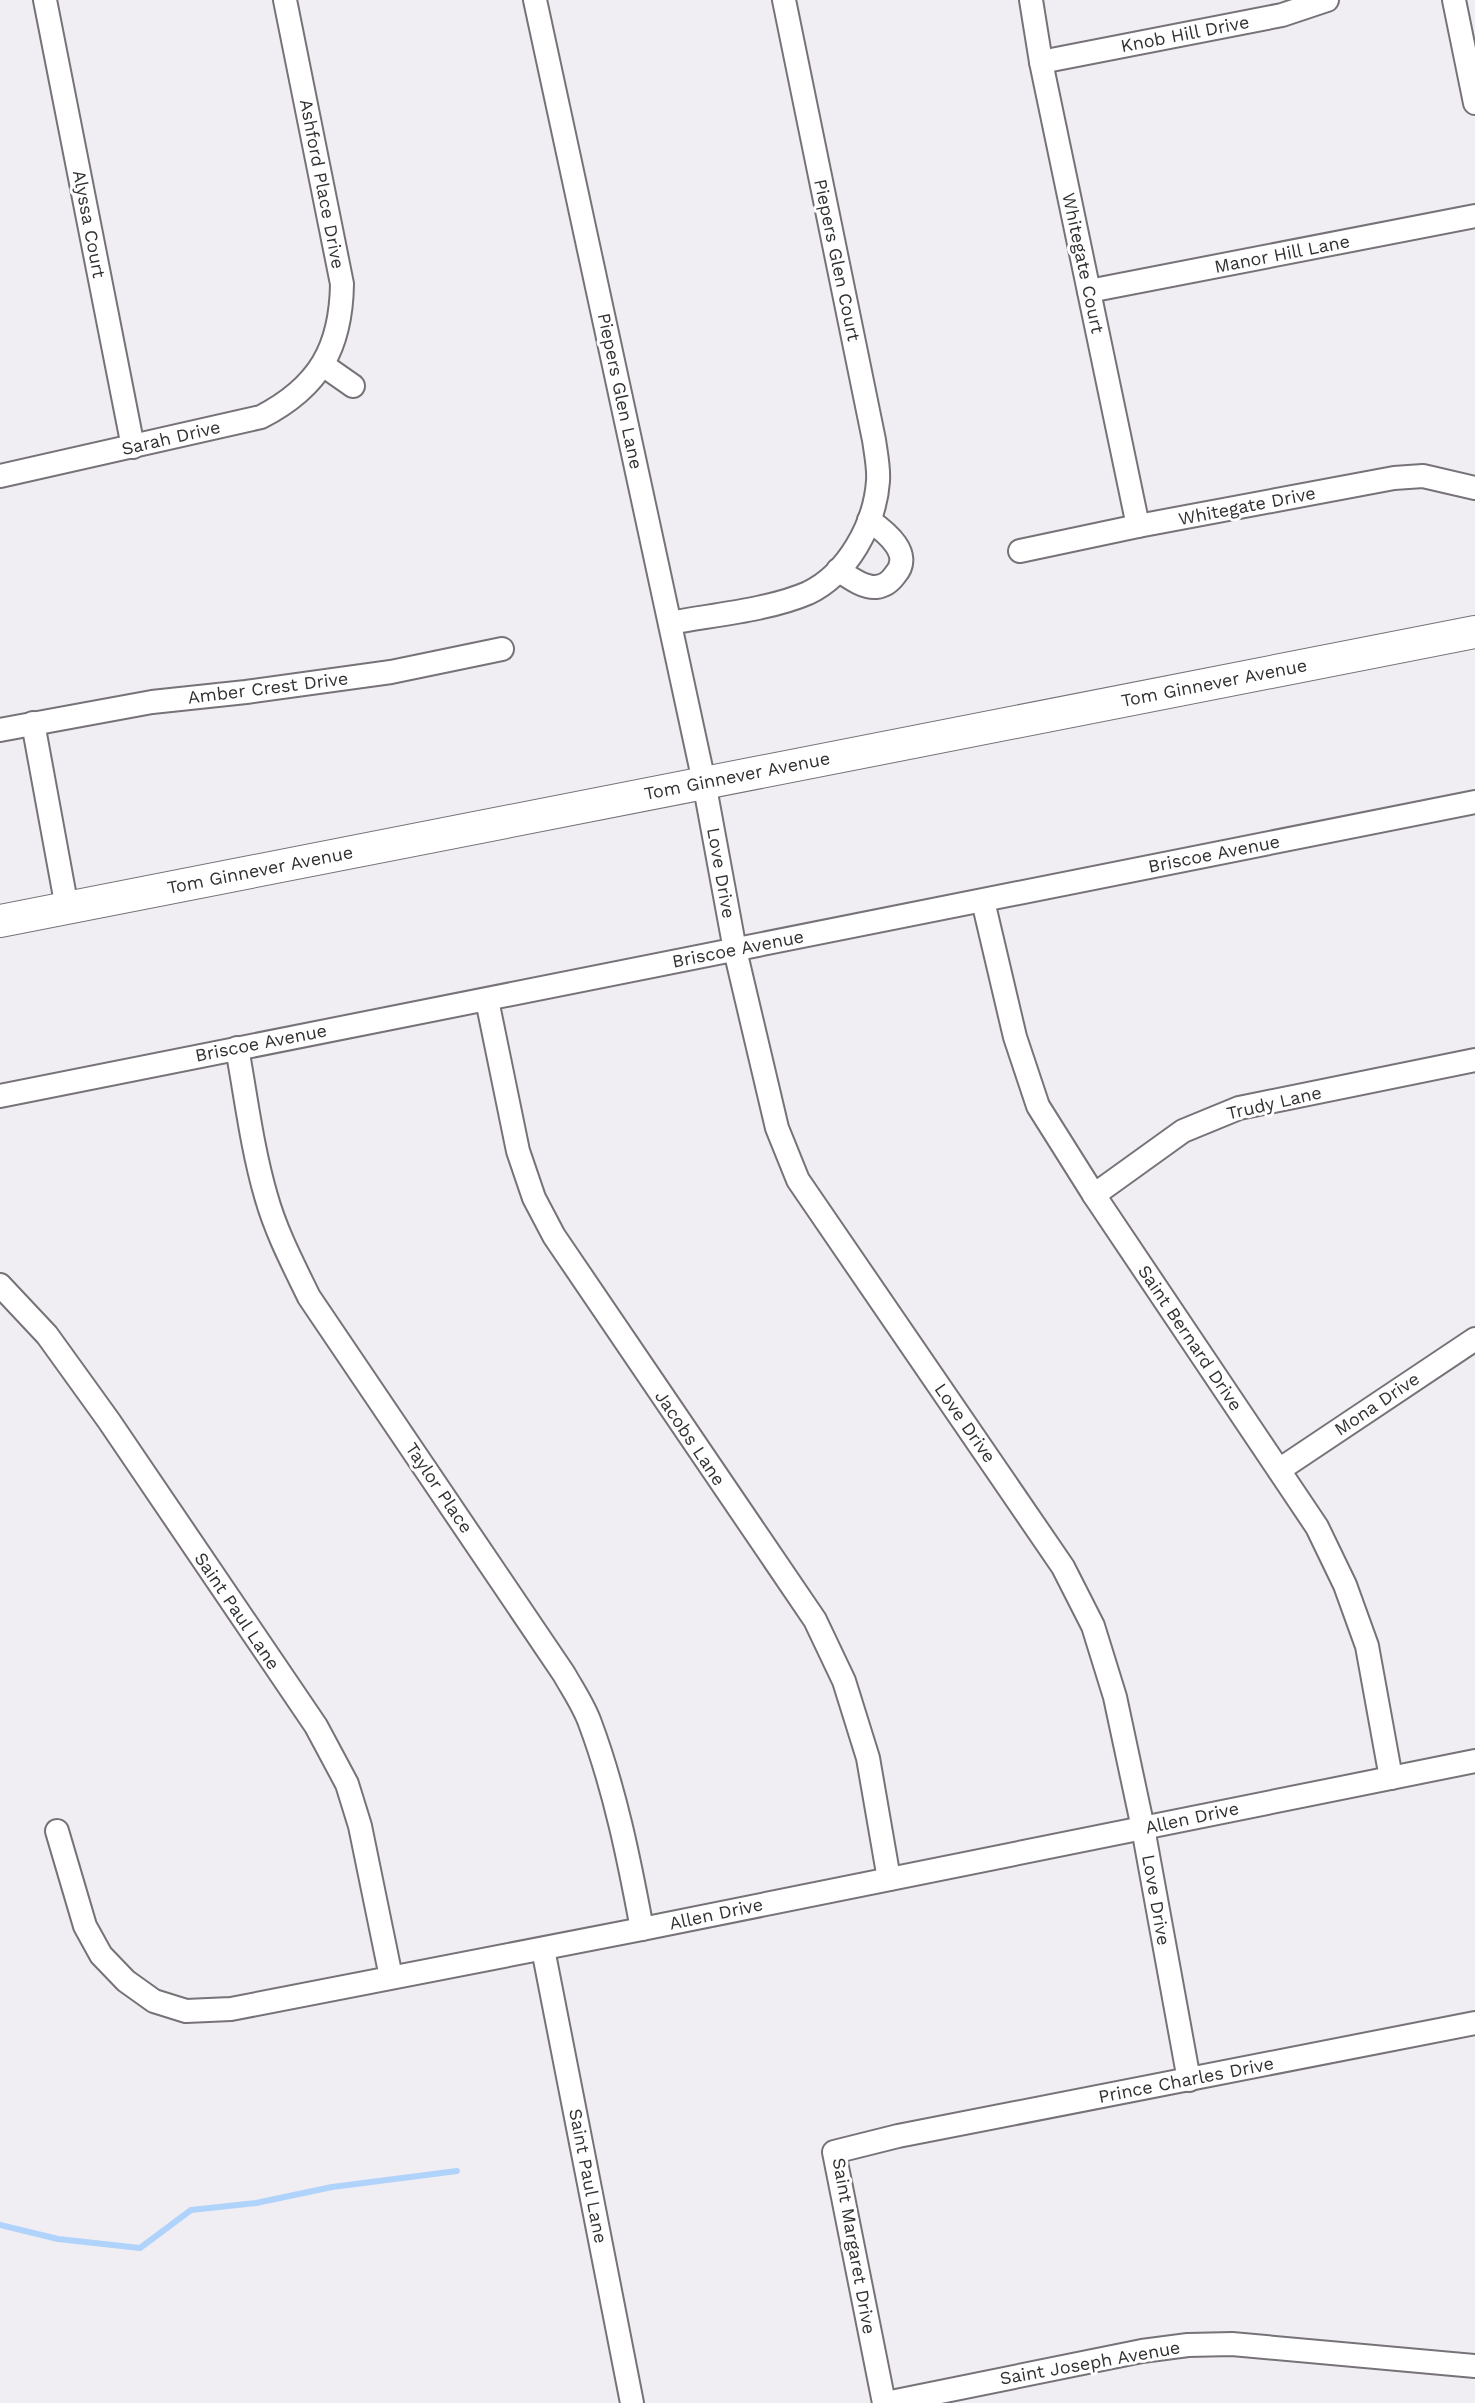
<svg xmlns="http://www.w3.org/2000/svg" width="1475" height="2403" viewBox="0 0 1475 2403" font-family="'Work Sans',sans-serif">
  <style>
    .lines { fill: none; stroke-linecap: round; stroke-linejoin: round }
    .stream { stroke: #b0d3fb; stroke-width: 6 }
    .minor-casing { stroke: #767278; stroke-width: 26 }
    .secondary-casing { stroke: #767278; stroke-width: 34 }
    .minor { stroke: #fff; stroke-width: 22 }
    .secondary { stroke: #fff; stroke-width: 32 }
    .labels { text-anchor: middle; stroke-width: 6; stroke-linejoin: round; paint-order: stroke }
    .street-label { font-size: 18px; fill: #313033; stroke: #fff }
  </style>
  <rect width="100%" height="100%" fill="#f0edf3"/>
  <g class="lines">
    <path class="stream" d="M 0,2225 L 58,2239 L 140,2248 L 191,2210 L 256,2203 L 332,2187 L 457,2171"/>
    <g class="minor-casing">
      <g id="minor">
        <path d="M 45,0 L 133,447"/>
        <path d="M 535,0 L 704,782 L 735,950 L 777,1128 L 798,1180 L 1063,1567 L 1093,1626 L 1115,1697 L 1143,1828 L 1189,2080"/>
        <path d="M 1031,0 L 1041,62 L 1138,526"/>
        <path d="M 1454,0 L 1475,103"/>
        <path d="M 1041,62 L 1282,15 L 1327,0"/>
        <path d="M 1089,291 L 1475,216"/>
        <path d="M 323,365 L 353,386"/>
        <path d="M 0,476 L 261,417 C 319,387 341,348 342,284 L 285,0"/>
        <path d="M 1020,551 L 1138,526 L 1394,478 L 1423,476 L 1475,488"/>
        <path d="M 838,570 C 849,577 863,588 876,587 C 885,586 890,582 895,575 C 914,554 886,532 869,520"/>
        <path d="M 670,623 C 712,615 769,610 808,593 C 848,574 875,524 878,481 C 879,468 876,454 874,440 L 784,0"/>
        <path d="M 33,723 L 67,908"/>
        <path d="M 0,730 L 152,702 L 246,692 L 391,672 L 502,649"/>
        <path d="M 983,901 L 1015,1037 L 1038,1106 L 1094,1195 L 1317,1527 L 1345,1585 L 1367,1646 L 1391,1778"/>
        <path d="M 487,1000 L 518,1151 L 534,1198 L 554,1236 L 815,1620 L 844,1681 L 868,1758 L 889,1879"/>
        <path d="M 237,1048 C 246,1097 252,1148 266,1196 C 276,1232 293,1264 309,1297 L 564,1674 C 573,1690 584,1706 590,1723 C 615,1790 629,1859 642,1929"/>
        <path d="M 0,1096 L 1475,802"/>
        <path d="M 1094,1195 L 1183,1131 L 1239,1108 L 1475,1060"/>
        <path d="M 0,1285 L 47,1335 L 109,1421 L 316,1726 L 347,1784 L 360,1826 L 391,1977"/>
        <path d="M 1279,1470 L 1475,1339"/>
        <path d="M 57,1831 L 85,1926 L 101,1955 L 126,1981 L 154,2001 L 186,2011 L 231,2009 L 642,1929 L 1475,1761"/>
        <path d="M 543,1949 L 632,2403"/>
        <path d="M 884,2403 L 834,2152 L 898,2136 L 1475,2023"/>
        <path d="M 886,2403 L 1142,2351 L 1188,2345 L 1232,2344 L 1475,2366"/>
      </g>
    </g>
    <g class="secondary-casing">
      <path id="secondary" d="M 0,921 L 1475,632"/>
    </g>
    <use href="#minor" class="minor"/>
    <use href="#secondary" class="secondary"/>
  </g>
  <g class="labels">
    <g class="street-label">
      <text transform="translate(1185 34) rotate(-11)" y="6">Knob Hill Drive</text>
      <text transform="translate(322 184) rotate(79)" y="6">Ashford Place Drive</text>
      <text transform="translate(89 224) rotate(79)" y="6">Alyssa Court</text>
      <text transform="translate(1282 254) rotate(-11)" y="6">Manor Hill Lane</text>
      <text transform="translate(837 260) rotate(78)" y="6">Piepers Glen Court</text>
      <text transform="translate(1083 263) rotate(78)" y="6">Whitegate Court</text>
      <text transform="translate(620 391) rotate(78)" y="6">Piepers Glen Lane</text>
      <text transform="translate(171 438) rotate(-13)" y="6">Sarah Drive</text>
      <text transform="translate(1247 506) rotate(-11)" y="6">Whitegate Drive</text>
      <text transform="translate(1214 683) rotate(-11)" y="6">Tom Ginnever Avenue</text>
      <text transform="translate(268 688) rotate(-7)" y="6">Amber Crest Drive</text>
      <text transform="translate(737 776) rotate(-11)" y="6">Tom Ginnever Avenue</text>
      <text transform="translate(1214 854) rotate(-11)" y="6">Briscoe Avenue</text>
      <text transform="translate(260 870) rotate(-11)" y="6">Tom Ginnever Avenue</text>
      <text transform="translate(721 873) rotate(80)" y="6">Love Drive</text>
      <text transform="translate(738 949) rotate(-11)" y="6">Briscoe Avenue</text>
      <text transform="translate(261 1043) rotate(-11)" y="6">Briscoe Avenue</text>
      <text transform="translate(1274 1103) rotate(-13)" y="6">Trudy Lane</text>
      <text transform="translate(1190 1338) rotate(56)" y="6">Saint Bernard Drive</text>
      <text transform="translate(1377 1404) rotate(-34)" y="6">Mona Drive</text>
      <text transform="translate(965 1423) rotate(55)" y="6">Love Drive</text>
      <text transform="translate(690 1438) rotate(56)" y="6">Jacobs Lane</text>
      <text transform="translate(439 1488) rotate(56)" y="6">Taylor Place</text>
      <text transform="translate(237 1611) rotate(56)" y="6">Saint Paul Lane</text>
      <text transform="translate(1192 1818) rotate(-12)" y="6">Allen Drive</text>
      <text transform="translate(1156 1900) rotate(80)" y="6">Love Drive</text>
      <text transform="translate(716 1914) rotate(-12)" y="6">Allen Drive</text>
      <text transform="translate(1186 2080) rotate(-11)" y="6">Prince Charles Drive</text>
      <text transform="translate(588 2176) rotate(79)" y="6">Saint Paul Lane</text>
      <text transform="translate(854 2246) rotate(80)" y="6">Saint Margaret Drive</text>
      <text transform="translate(1090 2363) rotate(-10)" y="6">Saint Joseph Avenue</text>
    </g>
  </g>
</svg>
